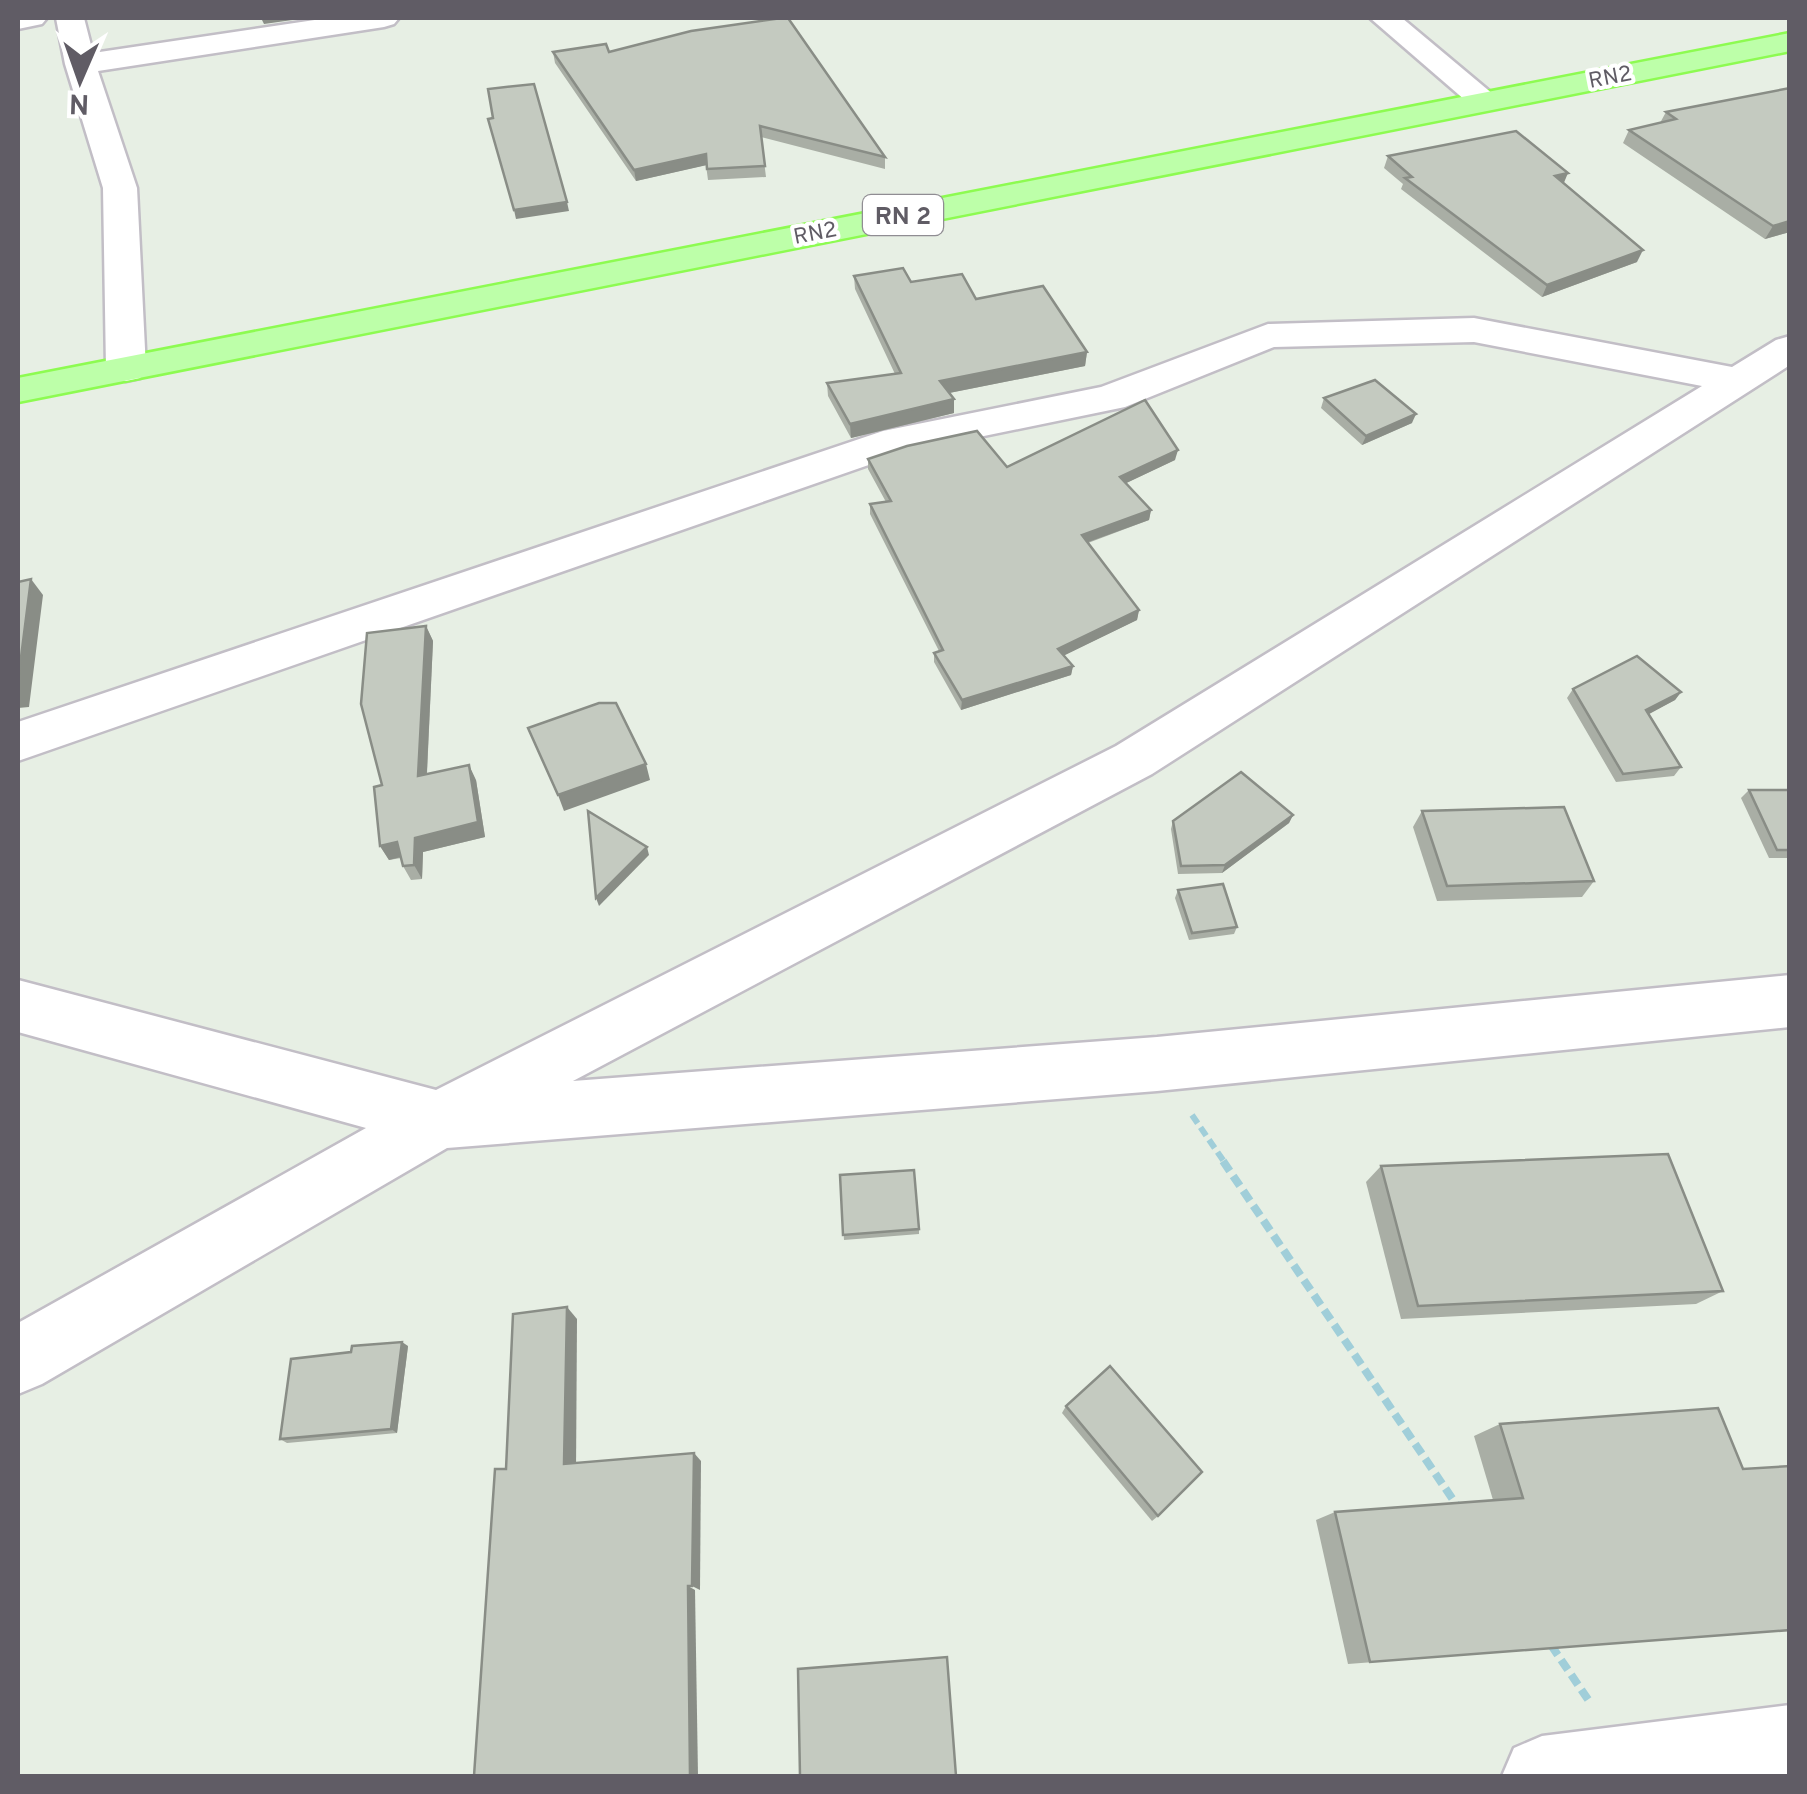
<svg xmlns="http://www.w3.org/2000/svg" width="1807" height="1794" viewBox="0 0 1807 1794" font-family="Overpass,sans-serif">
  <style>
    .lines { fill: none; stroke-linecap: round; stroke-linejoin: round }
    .minor-casing { stroke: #c2bec6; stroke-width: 5 }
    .major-casing { stroke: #8dfb51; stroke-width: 5 }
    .path-far1 { stroke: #a0ced9; stroke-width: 6; stroke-dasharray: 10 5; stroke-linecap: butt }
    .path { stroke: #a0ced9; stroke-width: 8; stroke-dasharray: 12 6; stroke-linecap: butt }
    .minor { fill: #fff; fill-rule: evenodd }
    .major { fill: #bdffa9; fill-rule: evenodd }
    .wall { fill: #a9aea5 }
    .shaded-wall { fill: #898d86 }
    .building { fill: #c4cac0; stroke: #898d86; stroke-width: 2.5 }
    .labels { text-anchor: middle; stroke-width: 8; stroke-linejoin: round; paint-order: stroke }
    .far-street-label { font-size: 22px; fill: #605c65; stroke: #fff }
    .shield { fill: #fff; stroke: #908d93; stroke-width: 2.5 }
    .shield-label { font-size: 25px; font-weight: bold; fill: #605c65 }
  </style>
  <rect width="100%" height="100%" fill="#e7efe4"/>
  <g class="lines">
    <g class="minor-casing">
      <g id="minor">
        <path d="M 18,18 L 47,18 L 42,24 L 18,29 Z"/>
        <path d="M 56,18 L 84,18 L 93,53 L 328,18 L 399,18 L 394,24 L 384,27 L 98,71 L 137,188 L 146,369 L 140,378 L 126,381 L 112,378 L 106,369 L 103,188 L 65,64 Z"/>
        <path d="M 1370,18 L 1402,18 L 1500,100 L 1495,107 L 1473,107 Z"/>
        <path d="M 1474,318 L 1732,367 L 1776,340 L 1790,336 L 1790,365 L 1152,774 L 573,1081 L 1157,1037 L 1790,975 L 1790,1027 L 1157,1091 L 447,1148 L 42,1384 L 18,1394 L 18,1323 L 366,1128 L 18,1032 L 18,980 L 436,1090 L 1116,746 L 1702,386 L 1474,342 L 1274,347 L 1125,407 L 906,452 L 18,761 L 18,722 L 883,431 L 1101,387 L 1268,324 Z"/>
        <path d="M 1790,1705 L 1790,1776 L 1502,1776 L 1514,1748 L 1542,1736 Z"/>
      </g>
    </g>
    <g class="major-casing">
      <path id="major" d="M 1790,33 L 1790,51 L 18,402 L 18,378 Z"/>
    </g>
    <path class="path-far1" d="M 1192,1115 L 1225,1163"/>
    <g class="path">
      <path d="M 1223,1161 L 1460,1510"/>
      <path d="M 1551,1645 L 1589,1701"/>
    </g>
    <use href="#minor" class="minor"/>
    <use href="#major" class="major"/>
  </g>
  <g class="wall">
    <path d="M 553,52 L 609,52 L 885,157 L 885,169 L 761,137 L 766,177 L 708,180 L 706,165 L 636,181 L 555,63 Z"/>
    <path d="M 1790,88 L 1790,232 L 1765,239 L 1623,143 L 1629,130 L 1660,123 L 1666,112 Z"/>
    <path d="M 1388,156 L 1564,184 L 1637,262 L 1542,297 L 1401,189 L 1403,184 L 1384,168 Z"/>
    <path d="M 854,276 L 911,282 L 976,299 L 1087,352 L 1085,366 L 949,393 L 954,399 L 954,413 L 851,438 L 828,396 L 827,383 L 895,374 L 855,289 Z"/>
    <path d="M 1324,398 L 1412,423 L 1362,445 L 1321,408 Z"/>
    <path d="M 868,459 L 1007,467 L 1175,460 L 1126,483 L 1151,510 L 1149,520 L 1088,543 L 1139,610 L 1137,620 L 1064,655 L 1073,666 L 1071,675 L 961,710 L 934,662 L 934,653 L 939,651 L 870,514 L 870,504 L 886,502 L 868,469 Z"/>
    <path d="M 426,626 L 433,641 L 427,774 L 476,780 L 485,837 L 423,852 L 422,879 L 411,880 L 403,866 L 401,858 L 389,860 L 380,846 L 382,785 Z"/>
    <path d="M 1573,689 L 1681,692 L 1675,700 L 1648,714 L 1681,767 L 1674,776 L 1616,782 L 1567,698 Z"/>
    <path d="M 1749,790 L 1790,790 L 1790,858 L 1769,858 L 1741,798 Z"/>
    <path d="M 1422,811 L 1594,881 L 1582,897 L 1437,901 L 1413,827 Z"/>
    <path d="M 1293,815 L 1289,823 L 1222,873 L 1178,874 L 1171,829 L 1173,821 Z"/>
    <path d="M 1178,890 L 1237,927 L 1234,934 L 1189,940 L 1175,898 Z"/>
    <path d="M 1381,1166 L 1723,1291 L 1696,1304 L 1401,1319 L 1366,1182 Z"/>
    <path d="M 840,1175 L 919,1229 L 919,1234 L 844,1240 Z"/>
    <path d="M 408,1346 L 397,1433 L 287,1443 L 280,1439 Z"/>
    <path d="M 1066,1406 L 1158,1516 L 1152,1521 L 1062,1413 Z"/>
    <path d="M 1500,1424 L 1743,1469 L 1790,1630 L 1348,1664 L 1316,1520 L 1335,1512 L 1493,1500 L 1474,1436 Z"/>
  </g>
  <g class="shaded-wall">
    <path d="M 261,18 L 307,18 L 264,24 Z"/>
    <path d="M 706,154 L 707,165 L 636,181 L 634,170 Z"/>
    <path d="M 1568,173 L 1563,185 L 1555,176 Z"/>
    <path d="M 567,202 L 569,211 L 516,219 L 514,210 Z"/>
    <path d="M 1790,221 L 1790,232 L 1765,239 L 1773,226 Z"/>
    <path d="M 1643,250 L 1637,262 L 1542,297 L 1547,285 Z"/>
    <path d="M 1087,352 L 1085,366 L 939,395 L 940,381 Z"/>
    <path d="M 954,399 L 954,413 L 851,438 L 850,424 Z"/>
    <path d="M 1416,414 L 1412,423 L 1362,445 L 1366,436 Z"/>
    <path d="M 1178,450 L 1175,460 L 1118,487 L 1120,477 Z"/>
    <path d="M 1151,510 L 1149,520 L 1080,545 L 1082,535 Z"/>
    <path d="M 31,579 L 43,595 L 29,707 L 18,708 L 18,681 Z"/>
    <path d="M 1139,610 L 1137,620 L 1057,659 L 1058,649 Z"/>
    <path d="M 426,626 L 433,641 L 426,791 L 418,776 Z"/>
    <path d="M 1073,666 L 1071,675 L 961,710 L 962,700 Z"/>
    <path d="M 1681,692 L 1675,700 L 1640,719 L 1646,710 Z"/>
    <path d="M 646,764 L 650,780 L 564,811 L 558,795 Z"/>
    <path d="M 469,765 L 476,780 L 485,837 L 423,852 L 422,879 L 414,865 L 415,838 Z"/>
    <path d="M 1293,815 L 1289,823 L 1222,873 L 1225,865 Z"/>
    <path d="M 397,842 L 405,856 L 389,860 L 380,846 Z"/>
    <path d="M 647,847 L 649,855 L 599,906 L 596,898 Z"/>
    <path d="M 567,1307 L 577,1319 L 576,1472 L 564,1464 Z"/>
    <path d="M 402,1342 L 408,1346 L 397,1433 L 391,1429 Z"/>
    <path d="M 694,1453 L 701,1461 L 700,1590 L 692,1586 Z"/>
    <path d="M 688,1586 L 695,1590 L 698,1776 L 690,1776 Z"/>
  </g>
  <g class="building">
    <path d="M 782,18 L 788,18 L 885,157 L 760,126 L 765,166 L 707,169 L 706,154 L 634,170 L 553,52 L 606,44 L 609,52 L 691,31 Z"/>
    <path d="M 534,84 L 567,202 L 514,210 L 488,119 L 493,118 L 488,89 Z"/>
    <path d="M 1790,88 L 1790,221 L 1773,226 L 1629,130 L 1676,119 L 1666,112 Z"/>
    <path d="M 1516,131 L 1568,173 L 1555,176 L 1643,250 L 1547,285 L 1405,178 L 1412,177 L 1388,156 Z"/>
    <path d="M 903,268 L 911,282 L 962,274 L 976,299 L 1043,286 L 1087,352 L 940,381 L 954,399 L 850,424 L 827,383 L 901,373 L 854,276 Z"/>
    <path d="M 1375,380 L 1416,414 L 1366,436 L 1324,398 Z"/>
    <path d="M 1145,400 L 1178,450 L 1120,477 L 1151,510 L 1082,535 L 1139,610 L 1058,649 L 1073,666 L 962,700 L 934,653 L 943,650 L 870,504 L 891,501 L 868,459 L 907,446 L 977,431 L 1007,467 Z"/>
    <path d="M 31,579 L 18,681 L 18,582 Z"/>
    <path d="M 426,626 L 418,776 L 469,765 L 478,822 L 415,838 L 414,865 L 403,866 L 397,842 L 380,846 L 374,787 L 382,785 L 361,704 L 367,633 Z"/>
    <path d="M 1637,656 L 1681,692 L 1646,710 L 1681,767 L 1623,774 L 1573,689 Z"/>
    <path d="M 599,703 L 616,703 L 646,764 L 558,795 L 528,728 Z"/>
    <path d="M 1241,772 L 1293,815 L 1225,865 L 1181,866 L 1173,821 Z"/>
    <path d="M 1749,790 L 1790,790 L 1790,850 L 1777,850 Z"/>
    <path d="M 1564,807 L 1594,881 L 1447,886 L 1422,811 Z"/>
    <path d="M 588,811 L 647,847 L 596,898 Z"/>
    <path d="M 1223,884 L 1237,927 L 1192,933 L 1178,890 Z"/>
    <path d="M 1668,1154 L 1723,1291 L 1418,1306 L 1381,1166 Z"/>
    <path d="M 914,1170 L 919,1229 L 843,1235 L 840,1175 Z"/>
    <path d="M 567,1307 L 564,1464 L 694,1453 L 692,1586 L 688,1586 L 690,1776 L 474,1776 L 495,1469 L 506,1469 L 513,1314 Z"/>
    <path d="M 402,1342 L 391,1429 L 280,1439 L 291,1359 L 351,1352 L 352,1346 Z"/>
    <path d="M 1110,1366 L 1202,1472 L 1158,1516 L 1066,1406 Z"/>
    <path d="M 1718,1408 L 1743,1469 L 1790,1466 L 1790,1630 L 1370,1662 L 1335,1512 L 1523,1498 L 1500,1424 Z"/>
    <path d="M 947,1657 L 956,1776 L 800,1776 L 798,1669 Z"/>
  </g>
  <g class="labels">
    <g class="far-street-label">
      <text transform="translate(1610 76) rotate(-11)" y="8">RN2</text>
      <text transform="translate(815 232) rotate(-11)" y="8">RN2</text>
    </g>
    <rect class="shield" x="863" y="195" width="80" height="40" rx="8"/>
    <g class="shield-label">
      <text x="903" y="224">RN 2</text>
    </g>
  </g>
  <rect width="1807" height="1794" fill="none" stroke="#605c65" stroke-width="40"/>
  <g transform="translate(80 80) rotate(182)" stroke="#ffffff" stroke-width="8" paint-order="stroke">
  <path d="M0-8L18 38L0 25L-18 38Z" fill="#605c65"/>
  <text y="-15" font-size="28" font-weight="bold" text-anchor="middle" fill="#605c65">N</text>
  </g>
</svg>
